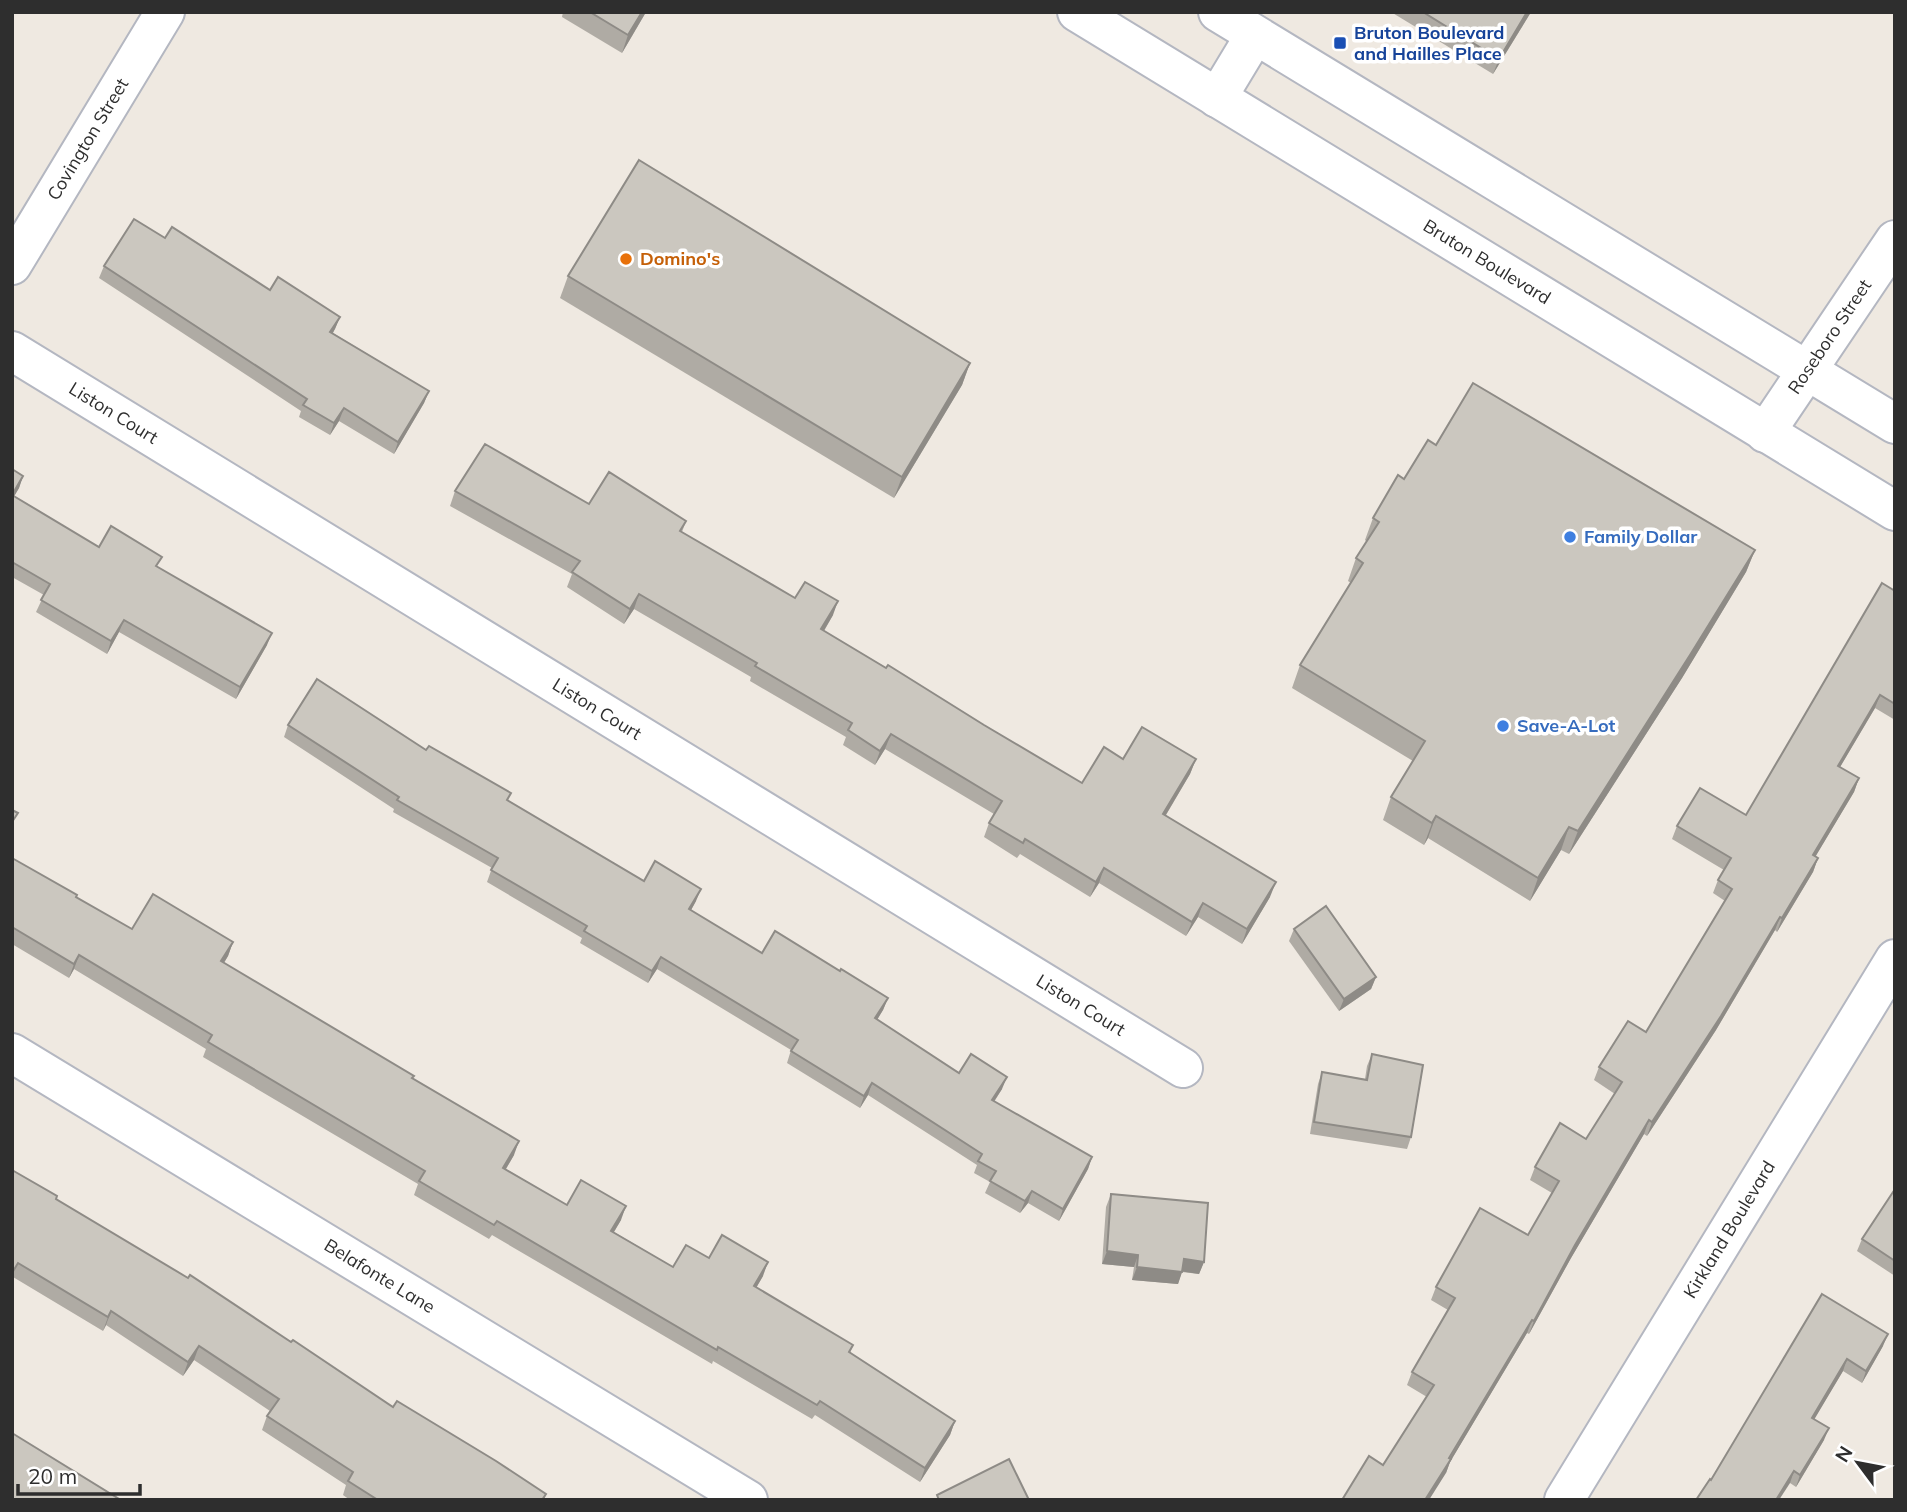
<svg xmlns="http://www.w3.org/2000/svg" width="1907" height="1512" viewBox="0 0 1907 1512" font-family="Mulish,sans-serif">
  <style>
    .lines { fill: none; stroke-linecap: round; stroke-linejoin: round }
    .street-casing { stroke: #b4b7c1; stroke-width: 42 }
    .secondary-casing { stroke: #b4b7c1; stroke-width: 42 }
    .street { stroke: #fff; stroke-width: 38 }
    .secondary { stroke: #fff; stroke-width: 38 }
    .wall { fill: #afaba4 }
    .shaded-wall { fill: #8e8b86 }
    .building { fill: #cbc7bf; stroke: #8e8b86; stroke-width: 2 }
    .transit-dot { fill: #1a4fb4; stroke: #fff; stroke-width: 2.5 }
    .food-dot { fill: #e8710a; stroke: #fff; stroke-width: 2.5 }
    .shop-dot { fill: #3f7fe0; stroke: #fff; stroke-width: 2.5 }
    .labels { text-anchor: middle; stroke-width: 7; stroke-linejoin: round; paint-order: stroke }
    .transit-label { font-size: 18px; font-weight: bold; fill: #164399; stroke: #fff; text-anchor: start }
    .street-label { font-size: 18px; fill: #2e2e2e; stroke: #fff }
    .food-label { font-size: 18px; font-weight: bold; fill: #c56008; stroke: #fff; text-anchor: start }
    .shop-label { font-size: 18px; font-weight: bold; fill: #366cbe; stroke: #fff; text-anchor: start }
  </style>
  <rect width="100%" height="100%" fill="#efe9e1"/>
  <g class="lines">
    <g class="street-casing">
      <g id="street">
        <path id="s1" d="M 12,265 L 165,12"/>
        <path id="s2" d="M 12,351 L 1183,1068"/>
        <path id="s3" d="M 1765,433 L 1895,240"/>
        <path id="s4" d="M 12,1053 L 748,1500"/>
      </g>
    </g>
    <g class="secondary-casing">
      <g id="secondary">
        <path id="s5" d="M 1077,12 L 1895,511"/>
        <path d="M 1218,12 L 1895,424"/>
        <path d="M 1217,98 L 1255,35"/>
        <path id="s6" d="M 1564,1500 L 1895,959"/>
      </g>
    </g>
    <use href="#street" class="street"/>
    <use href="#secondary" class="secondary"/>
  </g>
  <g class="wall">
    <path d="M 563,12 L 646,12 L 622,53 L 562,17 Z"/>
    <path d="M 1391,12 L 1531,12 L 1493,74 Z"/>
    <path d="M 165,238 L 270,290 L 340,317 L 333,333 L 429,391 L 424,403 L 394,454 L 339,421 L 330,435 L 299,417 L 301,411 L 99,278 L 104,266 Z"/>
    <path d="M 568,276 L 970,363 L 962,385 L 894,498 L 560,298 Z"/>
    <path d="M 1436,445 L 1755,550 L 1746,572 L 1682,678 L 1569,854 L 1561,850 L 1530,901 L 1428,838 L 1424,845 L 1383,820 L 1391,797 L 1413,761 L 1292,688 L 1300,665 L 1351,583 L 1348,581 L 1356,558 L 1367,542 L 1365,540 L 1373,518 L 1404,479 Z"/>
    <path d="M 12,469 L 23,476 L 19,488 L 14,496 L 99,547 L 158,567 L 267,645 L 236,699 L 119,632 L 107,654 L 36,612 L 44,595 L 12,577 Z"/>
    <path d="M 455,491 L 589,504 L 686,521 L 682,532 L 795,598 L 833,615 L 824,631 L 1082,783 L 1123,759 L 1196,759 L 1190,774 L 1166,815 L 1270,897 L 1242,944 L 1198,917 L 1186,936 L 1099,883 L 1090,897 L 1020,854 L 1017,858 L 984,837 L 989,823 L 994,814 L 885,749 L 875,765 L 843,745 L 846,737 L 750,681 L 751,677 L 634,609 L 624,624 L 567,587 L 572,574 L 450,506 Z"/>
    <path d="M 1895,591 L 1895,720 L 1875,708 L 1840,767 L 1859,778 L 1854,792 L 1815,857 L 1818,858 L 1813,872 L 1777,932 L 1775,930 L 1716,1030 L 1647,1136 L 1644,1134 L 1571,1258 L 1529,1334 L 1527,1333 L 1450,1462 L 1446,1473 L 1383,1465 L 1427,1397 L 1407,1385 L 1412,1372 L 1448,1310 L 1431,1300 L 1436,1287 L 1528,1235 L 1552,1193 L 1530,1180 L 1535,1167 L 1586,1139 L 1615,1094 L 1594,1080 L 1599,1067 L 1646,1032 L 1725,901 L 1713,893 L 1718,880 L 1724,870 L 1672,839 L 1677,826 L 1746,815 Z"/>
    <path d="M 288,725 L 426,750 L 508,801 L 644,881 L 696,901 L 691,910 L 762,953 L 840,971 L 888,998 L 883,1010 L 877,1020 L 959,1073 L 1002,1089 L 994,1102 L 1092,1157 L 1088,1169 L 1059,1221 L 1028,1203 L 1020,1213 L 985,1193 L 990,1182 L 974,1173 L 977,1165 L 868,1095 L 860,1108 L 787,1063 L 791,1050 L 657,969 L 648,983 L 580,943 L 582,938 L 487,882 L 492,868 L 393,812 L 394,809 L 284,737 Z"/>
    <path d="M 12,858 L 76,897 L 132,929 L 233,942 L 228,956 L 224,963 L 413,1079 L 514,1155 L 506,1169 L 567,1205 L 621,1220 L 614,1232 L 673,1267 L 709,1258 L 763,1276 L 756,1288 L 853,1345 L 850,1353 L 955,1421 L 950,1435 L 920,1482 L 815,1415 L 812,1419 L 713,1361 L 712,1364 L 492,1235 L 489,1239 L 414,1195 L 418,1184 L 203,1057 L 206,1049 L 74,969 L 69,978 L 12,944 Z"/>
    <path d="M 1294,929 L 1376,977 L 1371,989 L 1339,1011 L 1289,941 Z"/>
    <path d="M 1372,1054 L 1411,1137 L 1407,1149 L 1310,1134 L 1318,1084 L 1322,1072 L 1365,1079 L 1367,1066 Z"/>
    <path d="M 12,1170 L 56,1199 L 291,1342 L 393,1407 L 546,1494 L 544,1500 L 350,1500 L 343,1495 L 346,1485 L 262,1430 L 267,1416 L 270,1411 L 194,1360 L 183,1376 L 106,1325 L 103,1331 L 13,1277 Z"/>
    <path d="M 1895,1189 L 1895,1276 L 1857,1251 L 1862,1239 Z"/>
    <path d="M 1111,1194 L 1204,1262 L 1199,1274 L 1182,1272 L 1178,1284 L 1132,1280 L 1134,1267 L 1102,1264 L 1106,1207 Z"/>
    <path d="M 1822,1294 L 1883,1346 L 1862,1383 L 1843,1371 L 1814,1419 L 1824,1440 L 1796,1487 L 1790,1483 L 1711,1480 Z"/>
  </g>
  <g class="shaded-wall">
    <path d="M 642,12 L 646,12 L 622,53 L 628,35 Z"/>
    <path d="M 1527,12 L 1531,12 L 1493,74 L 1499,59 Z"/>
    <path d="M 340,317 L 335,329 L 326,344 L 330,332 Z"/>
    <path d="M 970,363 L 962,385 L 894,498 L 902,477 Z"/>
    <path d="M 429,391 L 424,403 L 394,454 L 398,442 Z"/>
    <path d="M 344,408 L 339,421 L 330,435 L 334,423 Z"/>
    <path d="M 23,476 L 19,488 L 12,500 L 12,495 Z"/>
    <path d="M 1755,550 L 1746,572 L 1682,678 L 1569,854 L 1578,831 Z"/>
    <path d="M 639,594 L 634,609 L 624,624 L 630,609 Z"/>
    <path d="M 838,601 L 833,615 L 816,644 L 821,629 Z"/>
    <path d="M 124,620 L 119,632 L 107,654 L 111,641 Z"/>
    <path d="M 272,633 L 267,645 L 236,699 L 240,687 Z"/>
    <path d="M 1880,695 L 1875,708 L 1833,779 L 1838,766 Z"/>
    <path d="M 891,734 L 885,749 L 875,765 L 880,751 Z"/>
    <path d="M 1196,759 L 1190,774 L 1158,828 L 1163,814 Z"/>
    <path d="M 1859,778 L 1854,792 L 1808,869 L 1813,855 Z"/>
    <path d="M 1436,816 L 1428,838 L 1424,845 L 1432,823 Z"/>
    <path d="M 1569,827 L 1561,850 L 1530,901 L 1538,878 Z"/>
    <path d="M 1818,858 L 1813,872 L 1777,932 L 1782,918 Z"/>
    <path d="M 1104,868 L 1099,883 L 1090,897 L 1096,882 Z"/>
    <path d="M 1276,882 L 1270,897 L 1242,944 L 1247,929 Z"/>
    <path d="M 701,889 L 696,901 L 685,921 L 689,909 Z"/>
    <path d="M 1203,903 L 1198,917 L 1186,936 L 1192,922 Z"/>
    <path d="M 1780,917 L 1775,930 L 1716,1030 L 1647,1136 L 1652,1122 Z"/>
    <path d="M 233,942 L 228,956 L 216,975 L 221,961 Z"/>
    <path d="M 79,955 L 74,969 L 69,978 L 74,964 Z"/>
    <path d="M 661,957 L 657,969 L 648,983 L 652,971 Z"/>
    <path d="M 1376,977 L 1371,989 L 1339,1011 L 1344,999 Z"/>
    <path d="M 888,998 L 883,1010 L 870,1031 L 875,1018 Z"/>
    <path d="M 1007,1077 L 1002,1089 L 987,1112 L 992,1100 Z"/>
    <path d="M 872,1083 L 868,1095 L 860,1108 L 864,1096 Z"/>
    <path d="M 1649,1120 L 1644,1134 L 1571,1258 L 1529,1334 L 1534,1321 L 1575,1245 Z"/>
    <path d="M 519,1141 L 514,1155 L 498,1182 L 503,1168 Z"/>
    <path d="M 1092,1157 L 1088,1169 L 1059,1221 L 1063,1209 Z"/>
    <path d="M 1032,1191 L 1028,1203 L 1020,1213 L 1025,1201 Z"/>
    <path d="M 626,1206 L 621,1220 L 606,1245 L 611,1231 Z"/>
    <path d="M 1107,1251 L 1138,1255 L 1134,1267 L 1102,1264 Z"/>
    <path d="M 1184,1259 L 1204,1262 L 1199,1274 L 1179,1271 Z"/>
    <path d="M 768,1262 L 763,1276 L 749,1300 L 754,1286 Z"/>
    <path d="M 1137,1267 L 1182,1272 L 1178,1284 L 1132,1280 Z"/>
    <path d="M 111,1311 L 106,1325 L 103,1331 L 108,1317 Z"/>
    <path d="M 1532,1320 L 1527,1333 L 1450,1462 L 1446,1473 L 1429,1500 L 1425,1500 Z"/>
    <path d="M 1888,1334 L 1883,1346 L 1862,1383 L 1866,1371 Z"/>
    <path d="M 199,1346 L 194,1360 L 183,1376 L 188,1362 Z"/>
    <path d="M 1847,1359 L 1843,1371 L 1808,1430 L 1812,1418 Z"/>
    <path d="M 955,1421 L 950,1435 L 920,1482 L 925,1468 Z"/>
    <path d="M 1829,1428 L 1824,1440 L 1796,1487 L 1800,1475 Z"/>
    <path d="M 1794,1471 L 1790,1483 L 1779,1500 L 1776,1500 Z"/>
  </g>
  <g class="building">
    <path d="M 590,12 L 642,12 L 628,35 Z"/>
    <path d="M 1423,12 L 1527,12 L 1499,59 Z"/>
    <path d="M 639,160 L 970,363 L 902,477 L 568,276 Z"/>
    <path d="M 134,219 L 165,238 L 172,227 L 270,290 L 278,277 L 340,317 L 330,332 L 429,391 L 398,442 L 344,408 L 334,423 L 303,405 L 307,399 L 104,266 Z"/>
    <path d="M 1473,383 L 1755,550 L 1690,655 L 1578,831 L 1569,827 L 1538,878 L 1436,816 L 1432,823 L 1391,797 L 1425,741 L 1300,665 L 1363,563 L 1356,558 L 1379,522 L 1373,518 L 1398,475 L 1404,479 L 1428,440 L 1436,445 Z"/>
    <path d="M 485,444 L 589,504 L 609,472 L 686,521 L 680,531 L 795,598 L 805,582 L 838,601 L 821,629 L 886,668 L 888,665 L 984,725 L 1082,783 L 1104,747 L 1123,759 L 1142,727 L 1196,759 L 1163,814 L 1276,882 L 1247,929 L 1203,903 L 1192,922 L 1104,868 L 1096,882 L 1025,839 L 1023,843 L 989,823 L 1002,801 L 891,734 L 880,751 L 848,730 L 852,723 L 755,666 L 757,663 L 639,594 L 630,609 L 572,572 L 580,561 L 455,491 Z"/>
    <path d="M 12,469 L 23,476 L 12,495 Z"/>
    <path d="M 12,495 L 99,547 L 111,526 L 162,557 L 156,566 L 272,633 L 240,687 L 124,620 L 111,641 L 41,600 L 50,584 L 12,562 Z"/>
    <path d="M 1882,583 L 1895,591 L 1895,704 L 1880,695 L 1838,766 L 1859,778 L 1813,855 L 1818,858 L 1782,918 L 1780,917 L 1721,1016 L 1652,1122 L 1649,1120 L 1575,1245 L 1534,1321 L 1532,1320 L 1449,1458 L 1451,1459 L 1425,1500 L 1342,1500 L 1369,1456 L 1383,1465 L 1434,1385 L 1412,1372 L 1455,1298 L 1436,1287 L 1480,1208 L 1528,1235 L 1559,1181 L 1535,1167 L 1560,1123 L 1586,1139 L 1622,1082 L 1599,1067 L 1628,1021 L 1646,1032 L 1732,889 L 1718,880 L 1731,858 L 1677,826 L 1700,788 L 1746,815 Z"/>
    <path d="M 317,679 L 426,750 L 429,746 L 511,793 L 507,800 L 644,881 L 655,861 L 701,889 L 689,909 L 762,953 L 775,931 L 840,971 L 841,969 L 888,998 L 875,1018 L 959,1073 L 971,1054 L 1007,1077 L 992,1100 L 1092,1157 L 1063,1209 L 1032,1191 L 1025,1201 L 990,1181 L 996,1171 L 978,1161 L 982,1154 L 872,1083 L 864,1096 L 791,1051 L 798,1040 L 661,957 L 652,971 L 584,931 L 587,926 L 491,870 L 498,858 L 397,800 L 399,797 L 288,725 Z"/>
    <path d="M 12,810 L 18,813 L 12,822 Z"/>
    <path d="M 12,858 L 77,895 L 76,897 L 132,929 L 153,894 L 233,942 L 221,961 L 414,1076 L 412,1078 L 519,1141 L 503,1168 L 567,1205 L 581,1180 L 626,1206 L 611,1231 L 673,1267 L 686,1245 L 709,1258 L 722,1235 L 768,1262 L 754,1286 L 853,1345 L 849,1352 L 955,1421 L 925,1468 L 820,1401 L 817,1405 L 718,1347 L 717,1350 L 497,1221 L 494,1225 L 419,1181 L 425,1171 L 208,1042 L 212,1035 L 79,955 L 74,964 L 12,927 Z"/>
    <path d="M 1326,906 L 1376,977 L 1344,999 L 1294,929 Z"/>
    <path d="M 1372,1054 L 1423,1065 L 1411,1137 L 1314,1122 L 1322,1072 L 1367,1080 Z"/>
    <path d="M 12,1170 L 57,1196 L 56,1199 L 188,1278 L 190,1275 L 291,1342 L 293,1340 L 393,1407 L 397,1401 L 496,1461 L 546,1494 L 542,1500 L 378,1500 L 348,1481 L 353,1472 L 267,1416 L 279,1399 L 199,1346 L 188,1362 L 111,1311 L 108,1317 L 18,1263 L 12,1273 Z"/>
    <path d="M 1895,1189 L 1895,1261 L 1862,1239 Z"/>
    <path d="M 1111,1194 L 1208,1203 L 1204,1262 L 1184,1259 L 1182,1272 L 1137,1267 L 1138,1255 L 1107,1251 Z"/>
    <path d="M 1822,1294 L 1888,1334 L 1866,1371 L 1847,1359 L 1812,1418 L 1829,1428 L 1800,1475 L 1794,1471 L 1776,1500 L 1696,1500 L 1710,1479 L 1711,1480 Z"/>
    <path d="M 12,1433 L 119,1499 L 118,1500 L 12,1500 Z"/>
    <path d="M 1009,1459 L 1029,1500 L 939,1500 L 937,1495 Z"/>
  </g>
  <rect class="transit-dot" x="1333" y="36" width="14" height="14" rx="3.5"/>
  <circle class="food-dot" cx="626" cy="259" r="7"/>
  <g class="shop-dot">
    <circle cx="1570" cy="537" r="7"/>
    <circle cx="1503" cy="726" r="7"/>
  </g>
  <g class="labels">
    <g class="transit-label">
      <text x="1354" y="39">Bruton Boulevard<tspan x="1354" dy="21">and Hailles Place</tspan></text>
    </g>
    <g class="street-label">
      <text dy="6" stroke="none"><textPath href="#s1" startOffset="147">Covington Street</textPath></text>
      <text dy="6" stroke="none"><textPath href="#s5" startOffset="480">Bruton Boulevard</textPath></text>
      <text dy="6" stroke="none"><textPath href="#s3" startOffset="116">Roseboro Street</textPath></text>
      <text dy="6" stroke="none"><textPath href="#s2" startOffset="119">Liston Court</textPath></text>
      <text dy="6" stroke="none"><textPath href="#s2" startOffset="686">Liston Court</textPath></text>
      <text dy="6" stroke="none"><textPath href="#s2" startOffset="1253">Liston Court</textPath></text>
      <text dy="6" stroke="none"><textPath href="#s6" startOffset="317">Kirkland Boulevard</textPath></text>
      <text dy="6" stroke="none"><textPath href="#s4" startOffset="430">Belafonte Lane</textPath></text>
    </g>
    <g class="food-label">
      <text x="640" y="265">Domino's</text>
    </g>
    <g class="shop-label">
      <text x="1584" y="543">Family Dollar</text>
      <text x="1517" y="732">Save-A-Lot</text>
    </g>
  </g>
  <rect width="1907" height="1512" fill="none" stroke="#2e2e2e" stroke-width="28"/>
  <g transform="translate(1858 1463) rotate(302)" stroke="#ffffff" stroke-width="5" paint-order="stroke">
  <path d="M0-5L12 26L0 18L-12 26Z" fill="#2e2e2e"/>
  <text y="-10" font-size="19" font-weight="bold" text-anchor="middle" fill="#2e2e2e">N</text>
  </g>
  <path d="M18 1484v10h122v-10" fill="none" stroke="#2e2e2e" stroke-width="3.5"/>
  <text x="28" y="1484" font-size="21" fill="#2e2e2e" stroke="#ffffff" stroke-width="5" paint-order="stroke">20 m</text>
</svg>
